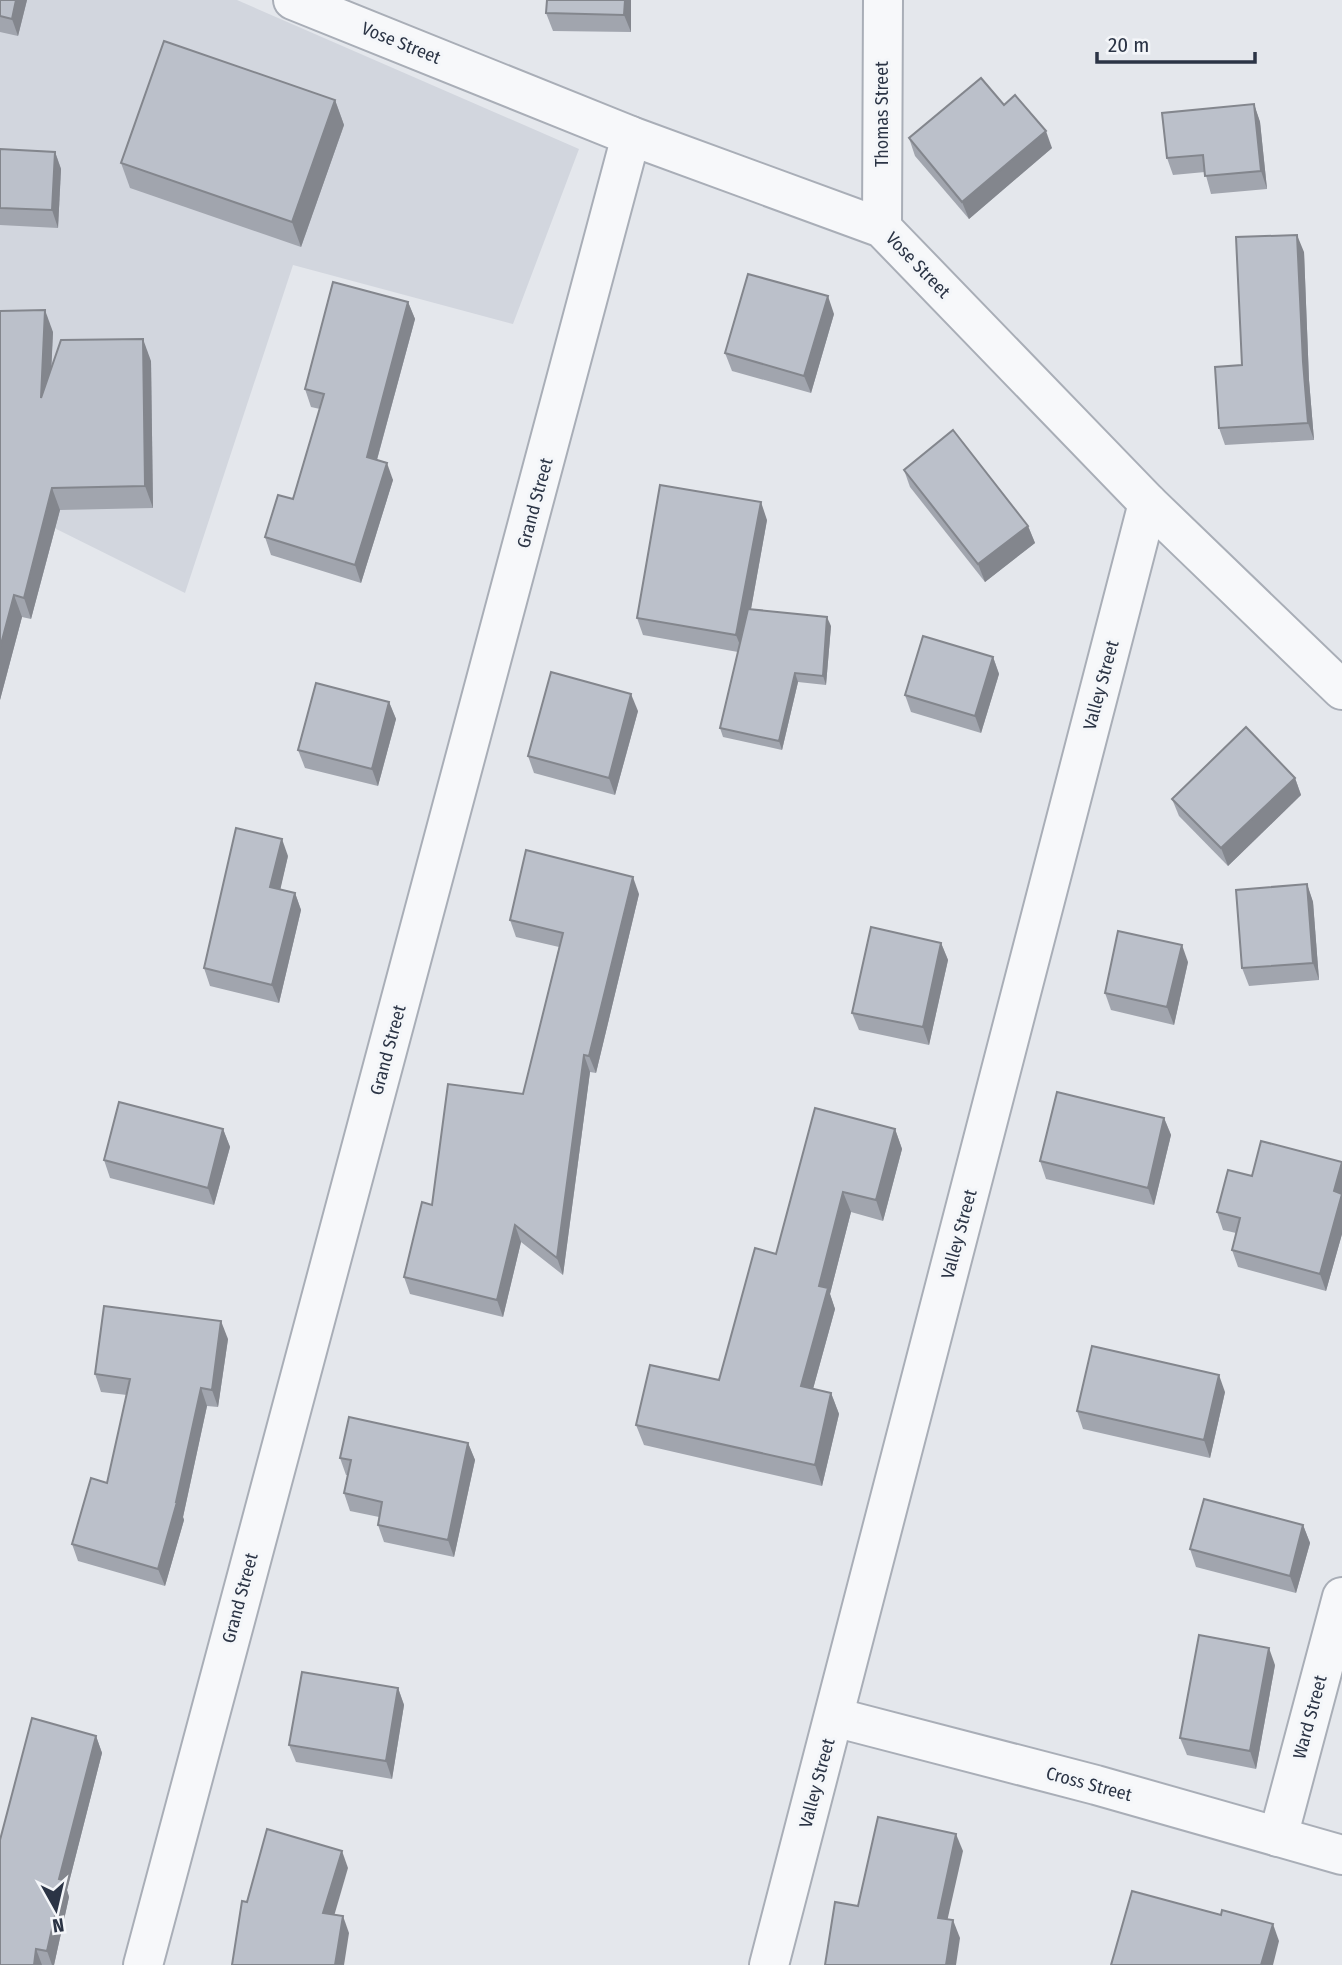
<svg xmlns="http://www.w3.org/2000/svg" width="1342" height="1965" viewBox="0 0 1342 1965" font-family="'Fira Sans Condensed',sans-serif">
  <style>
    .built { fill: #d2d6de }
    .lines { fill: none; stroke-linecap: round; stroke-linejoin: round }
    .minor-casing { stroke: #a9aeb7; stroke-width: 42 }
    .minor { stroke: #f7f8fa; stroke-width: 38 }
    .wall { fill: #a1a5ae }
    .shaded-wall { fill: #83868d }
    .building { fill: #bbc0ca; stroke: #83868d; stroke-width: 2 }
    .labels { text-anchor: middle; stroke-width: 6; stroke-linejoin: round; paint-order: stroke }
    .street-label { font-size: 18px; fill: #2b3445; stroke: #f4f6f9 }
  </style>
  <rect width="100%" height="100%" fill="#e4e7ec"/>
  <path class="built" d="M 0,0 L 237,0 L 579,149 L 513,324 L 293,265 L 185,593 L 0,501 Z"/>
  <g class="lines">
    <g class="minor-casing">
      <g id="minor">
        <path d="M 293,0 L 631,136 L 882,228 L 1148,503 L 1342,690"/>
        <path d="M 882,228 L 883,0"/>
        <path d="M 834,1717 L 1096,1785 L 1342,1855"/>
        <path d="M 1278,1837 L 1342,1597"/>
        <path d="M 143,1965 C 305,1355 472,746 631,136"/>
        <path d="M 769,1965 L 1148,503"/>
      </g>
    </g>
    <use href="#minor" class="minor"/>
  </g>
  <g class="wall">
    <path d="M 0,0 L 27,0 L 18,36 L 0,32 Z"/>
    <path d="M 547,0 L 631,0 L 631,32 L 553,31 L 546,13 Z"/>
    <path d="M 335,100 L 344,125 L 301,247 L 130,188 L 121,163 Z"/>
    <path d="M 1254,104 L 1260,122 L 1267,189 L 1211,194 L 1205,172 L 1173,175 L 1167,158 Z"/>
    <path d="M 1004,105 L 1052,148 L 969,219 L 915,156 L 909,138 Z"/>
    <path d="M 0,149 L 55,152 L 61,169 L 58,228 L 0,225 Z"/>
    <path d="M 1304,252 L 1309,380 L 1314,440 L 1225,445 L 1219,428 L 1242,365 Z"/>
    <path d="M 408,302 L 415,319 L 377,460 L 393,480 L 361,583 L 271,555 L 265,537 L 293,499 L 320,409 L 311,407 L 305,389 Z"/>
    <path d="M 0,311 L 53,332 L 51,368 L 151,361 L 153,508 L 60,510 L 31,619 L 22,617 L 0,700 Z"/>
    <path d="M 834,314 L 811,393 L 732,371 L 725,353 Z"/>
    <path d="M 904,470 L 1028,526 L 1035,543 L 985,582 L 910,487 Z"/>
    <path d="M 767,520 L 751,609 L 831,626 L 826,685 L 798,682 L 782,750 L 723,737 L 720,728 L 738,652 L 643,635 L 637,618 Z"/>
    <path d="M 993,657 L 999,674 L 981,733 L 911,712 L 905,695 Z"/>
    <path d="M 389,702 L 396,719 L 378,786 L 305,768 L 298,750 Z"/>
    <path d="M 638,711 L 615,795 L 534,773 L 528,756 Z"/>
    <path d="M 1295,778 L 1301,795 L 1228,866 L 1179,816 L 1172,799 Z"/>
    <path d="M 288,856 L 280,889 L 295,893 L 301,910 L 279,1003 L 210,986 L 204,968 Z"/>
    <path d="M 1307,884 L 1313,902 L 1319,980 L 1249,986 L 1242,968 Z"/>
    <path d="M 639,894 L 596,1073 L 590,1072 L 563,1275 L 521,1242 L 503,1317 L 410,1294 L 404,1277 L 432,1205 L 523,1094 L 559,947 L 516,937 L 510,920 Z"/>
    <path d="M 941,943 L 948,960 L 929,1045 L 859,1030 L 852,1013 Z"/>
    <path d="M 1188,962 L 1174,1025 L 1111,1010 L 1105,993 Z"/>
    <path d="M 1164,1118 L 1171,1135 L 1154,1205 L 1046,1179 L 1040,1161 Z"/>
    <path d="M 223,1129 L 230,1147 L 214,1205 L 110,1178 L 104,1160 Z"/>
    <path d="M 895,1129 L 902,1149 L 883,1221 L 851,1212 L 830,1294 L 835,1309 L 813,1389 L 831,1393 L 839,1414 L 822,1486 L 644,1445 L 636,1425 L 719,1380 L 776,1254 Z"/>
    <path d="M 1342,1162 L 1342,1234 L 1326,1291 L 1238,1267 L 1232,1250 L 1236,1233 L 1223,1230 L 1217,1212 L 1252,1176 Z"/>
    <path d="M 228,1339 L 218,1407 L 207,1406 L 183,1517 L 184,1520 L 165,1586 L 78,1561 L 72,1544 L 107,1483 L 127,1395 L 101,1392 L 95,1374 Z"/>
    <path d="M 1225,1392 L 1210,1458 L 1083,1429 L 1077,1411 Z"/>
    <path d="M 468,1443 L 475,1460 L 454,1557 L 384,1542 L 378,1525 L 379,1517 L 350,1511 L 344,1493 L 348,1475 L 346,1475 L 340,1458 Z"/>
    <path d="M 1303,1525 L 1310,1543 L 1296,1593 L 1196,1567 L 1190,1549 Z"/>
    <path d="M 1275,1665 L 1256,1769 L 1187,1755 L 1180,1738 Z"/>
    <path d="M 398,1688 L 404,1705 L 392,1779 L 296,1762 L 289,1745 Z"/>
    <path d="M 96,1736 L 102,1753 L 67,1890 L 69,1897 L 54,1965 L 0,1965 Z"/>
  </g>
  <g class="shaded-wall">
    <path d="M 16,0 L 27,0 L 18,36 L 12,19 Z"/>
    <path d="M 625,0 L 631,0 L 631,32 L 624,15 Z"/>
    <path d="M 335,100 L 344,125 L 301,247 L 292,222 Z"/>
    <path d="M 1254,104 L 1260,122 L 1267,189 L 1261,171 Z"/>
    <path d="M 1046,131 L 1052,148 L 969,219 L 962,202 Z"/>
    <path d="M 55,152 L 61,169 L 58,228 L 52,210 Z"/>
    <path d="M 1297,235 L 1304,252 L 1309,380 L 1314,440 L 1308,423 L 1303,362 Z"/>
    <path d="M 828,296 L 834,314 L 811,393 L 804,376 Z"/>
    <path d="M 408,302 L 415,319 L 373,474 L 367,457 Z"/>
    <path d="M 45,310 L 53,332 L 49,420 L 41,398 Z"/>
    <path d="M 143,339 L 151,361 L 153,508 L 145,486 Z"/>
    <path d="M 387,463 L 393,480 L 361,583 L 355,565 Z"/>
    <path d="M 52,488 L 60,510 L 31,619 L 24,598 Z"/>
    <path d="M 761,502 L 767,520 L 743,653 L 736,635 Z"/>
    <path d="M 1028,526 L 1035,543 L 985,582 L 978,564 Z"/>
    <path d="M 14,595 L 22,617 L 0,700 L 0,648 Z"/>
    <path d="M 827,617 L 831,626 L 826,685 L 823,676 Z"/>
    <path d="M 993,657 L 999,674 L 981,733 L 975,716 Z"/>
    <path d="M 795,673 L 798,682 L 782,750 L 779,741 Z"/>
    <path d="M 631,694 L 638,711 L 615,795 L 609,778 Z"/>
    <path d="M 389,702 L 396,719 L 378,786 L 372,769 Z"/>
    <path d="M 1295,778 L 1301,795 L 1228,866 L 1221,848 Z"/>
    <path d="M 282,839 L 288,856 L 277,904 L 270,887 Z"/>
    <path d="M 633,877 L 639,894 L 596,1073 L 589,1056 Z"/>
    <path d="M 1307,884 L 1313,902 L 1319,980 L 1313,963 Z"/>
    <path d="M 295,893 L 301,910 L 279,1003 L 272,985 Z"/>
    <path d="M 941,943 L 948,960 L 929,1045 L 923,1027 Z"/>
    <path d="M 1182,945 L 1188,962 L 1174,1025 L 1167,1007 Z"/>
    <path d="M 584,1055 L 590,1072 L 563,1275 L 557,1258 Z"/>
    <path d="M 1164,1118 L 1171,1135 L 1154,1205 L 1148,1188 Z"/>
    <path d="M 223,1129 L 230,1147 L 214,1205 L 208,1188 Z"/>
    <path d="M 895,1129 L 902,1149 L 883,1221 L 876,1200 Z"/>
    <path d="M 1342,1164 L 1342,1234 L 1326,1291 L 1320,1274 L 1334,1191 Z"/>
    <path d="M 843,1192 L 851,1212 L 830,1294 L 835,1309 L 808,1407 L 801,1386 L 819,1286 Z"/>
    <path d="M 515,1225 L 521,1242 L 503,1317 L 497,1300 Z"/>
    <path d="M 221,1321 L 228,1339 L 218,1407 L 212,1390 Z"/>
    <path d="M 1219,1375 L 1225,1392 L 1210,1458 L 1204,1440 Z"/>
    <path d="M 201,1388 L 207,1406 L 183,1517 L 184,1520 L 165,1586 L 158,1569 L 176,1502 Z"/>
    <path d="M 831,1393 L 839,1414 L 822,1486 L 815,1465 Z"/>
    <path d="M 468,1443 L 475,1460 L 454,1557 L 448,1540 Z"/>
    <path d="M 1303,1525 L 1310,1543 L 1296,1593 L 1290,1576 Z"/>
    <path d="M 1269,1648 L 1275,1665 L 1256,1769 L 1250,1751 Z"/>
    <path d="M 398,1688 L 404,1705 L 392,1779 L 386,1761 Z"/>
    <path d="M 96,1736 L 102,1753 L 67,1890 L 69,1897 L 54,1965 L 52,1965 L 47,1951 L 59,1879 Z"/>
    <path d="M 956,1834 L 963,1851 L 944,1935 L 938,1918 Z"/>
    <path d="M 342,1851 L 348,1868 L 330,1930 L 323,1913 Z"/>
    <path d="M 343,1916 L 349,1933 L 344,1965 L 335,1965 Z"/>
    <path d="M 953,1920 L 960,1938 L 956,1965 L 946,1965 Z"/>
    <path d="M 1273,1924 L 1279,1941 L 1273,1965 L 1261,1965 Z"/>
    <path d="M 36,1949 L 42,1965 L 34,1965 Z"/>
  </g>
  <g class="building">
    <path d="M 0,0 L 16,0 L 12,19 L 0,16 Z"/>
    <path d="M 547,0 L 625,0 L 624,15 L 546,13 Z"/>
    <path d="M 164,41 L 335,100 L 292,222 L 121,163 Z"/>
    <path d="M 981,78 L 1004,105 L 1015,95 L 1046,131 L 962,202 L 909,138 Z"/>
    <path d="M 1254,104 L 1261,171 L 1205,176 L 1203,155 L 1167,158 L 1162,113 Z"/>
    <path d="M 0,149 L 55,152 L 52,210 L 0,208 Z"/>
    <path d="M 1297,235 L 1303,362 L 1308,423 L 1219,428 L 1215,367 L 1242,365 L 1236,237 Z"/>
    <path d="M 748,274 L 828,296 L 804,376 L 725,353 Z"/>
    <path d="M 333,282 L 408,302 L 367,457 L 387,463 L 355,565 L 265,537 L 278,495 L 293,499 L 324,394 L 305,389 Z"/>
    <path d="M 45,310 L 41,398 L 61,340 L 143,339 L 145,486 L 52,488 L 24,598 L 14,595 L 0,648 L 0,311 Z"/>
    <path d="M 953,430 L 1028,526 L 978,564 L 904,470 Z"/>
    <path d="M 660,485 L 761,502 L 736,635 L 637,618 Z"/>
    <path d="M 748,609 L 827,617 L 823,676 L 795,673 L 779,741 L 720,728 Z"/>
    <path d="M 923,636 L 993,657 L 975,716 L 905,695 Z"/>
    <path d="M 551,672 L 631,694 L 609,778 L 528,756 Z"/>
    <path d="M 316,683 L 389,702 L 372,769 L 298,750 Z"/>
    <path d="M 1246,727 L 1295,778 L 1221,848 L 1172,799 Z"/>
    <path d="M 236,828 L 282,839 L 270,887 L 295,893 L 272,985 L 204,968 Z"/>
    <path d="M 526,850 L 633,877 L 589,1056 L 584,1055 L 557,1258 L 515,1225 L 497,1300 L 404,1277 L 422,1202 L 432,1205 L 448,1084 L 523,1094 L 563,933 L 510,920 Z"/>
    <path d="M 1307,884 L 1313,963 L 1242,968 L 1236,890 Z"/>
    <path d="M 871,927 L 941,943 L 923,1027 L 852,1013 Z"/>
    <path d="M 1118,931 L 1182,945 L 1167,1007 L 1105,993 Z"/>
    <path d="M 1057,1092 L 1164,1118 L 1148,1188 L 1040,1161 Z"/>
    <path d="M 119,1102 L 223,1129 L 208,1188 L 104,1160 Z"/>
    <path d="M 815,1108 L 895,1129 L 876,1200 L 843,1192 L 819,1286 L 828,1288 L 801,1386 L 831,1393 L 815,1465 L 636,1425 L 650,1365 L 719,1380 L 755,1248 L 776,1254 Z"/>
    <path d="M 1261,1141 L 1342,1162 L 1334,1191 L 1342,1194 L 1320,1274 L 1232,1250 L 1240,1218 L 1217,1212 L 1228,1170 L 1252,1176 Z"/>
    <path d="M 104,1306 L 221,1321 L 212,1390 L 201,1388 L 176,1502 L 177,1502 L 158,1569 L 72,1544 L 91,1478 L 107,1483 L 130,1379 L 95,1374 Z"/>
    <path d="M 1092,1346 L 1219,1375 L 1204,1440 L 1077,1411 Z"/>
    <path d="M 349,1417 L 468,1443 L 448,1540 L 378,1525 L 382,1502 L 344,1493 L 351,1460 L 340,1458 Z"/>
    <path d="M 1204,1499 L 1303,1525 L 1290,1576 L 1190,1549 Z"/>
    <path d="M 1199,1635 L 1269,1648 L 1250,1751 L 1180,1738 Z"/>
    <path d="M 302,1672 L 398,1688 L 386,1761 L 289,1745 Z"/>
    <path d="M 32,1718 L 96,1736 L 59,1879 L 63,1880 L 47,1951 L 36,1949 L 34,1965 L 0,1965 L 0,1840 Z"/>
    <path d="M 878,1817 L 956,1834 L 938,1918 L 953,1920 L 946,1965 L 825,1965 L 835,1902 L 858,1906 Z"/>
    <path d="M 267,1829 L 342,1851 L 323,1913 L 343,1916 L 335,1965 L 232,1965 L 242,1901 L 247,1902 Z"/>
    <path d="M 1132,1891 L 1221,1915 L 1222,1910 L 1273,1924 L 1261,1965 L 1111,1965 Z"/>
  </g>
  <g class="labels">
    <g class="street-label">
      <text transform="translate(401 43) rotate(22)" y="6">Vose Street</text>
      <text transform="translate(882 114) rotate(-90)" y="6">Thomas Street</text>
      <text transform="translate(918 265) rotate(46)" y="6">Vose Street</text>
      <text transform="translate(535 503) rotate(-75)" y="6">Grand Street</text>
      <text transform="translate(1101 685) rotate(-75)" y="6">Valley Street</text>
      <text transform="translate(388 1050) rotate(-75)" y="6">Grand Street</text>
      <text transform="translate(959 1234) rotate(-75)" y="6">Valley Street</text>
      <text transform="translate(240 1598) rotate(-75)" y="6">Grand Street</text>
      <text transform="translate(1310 1717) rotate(-75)" y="6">Ward Street</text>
      <text transform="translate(817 1783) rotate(-75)" y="6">Valley Street</text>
      <text transform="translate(1089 1784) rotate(15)" y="6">Cross Street</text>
    </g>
  </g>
  <g transform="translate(56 1909) rotate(172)" stroke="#f4f6f9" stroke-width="5" paint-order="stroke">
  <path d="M0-5L12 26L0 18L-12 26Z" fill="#2b3445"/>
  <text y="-10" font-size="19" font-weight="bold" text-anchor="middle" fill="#2b3445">N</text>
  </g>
  <path d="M1097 52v10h158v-10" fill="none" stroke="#2b3445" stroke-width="3.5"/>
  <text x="1108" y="52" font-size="21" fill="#2b3445" stroke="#f4f6f9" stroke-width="5" paint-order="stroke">20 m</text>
</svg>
